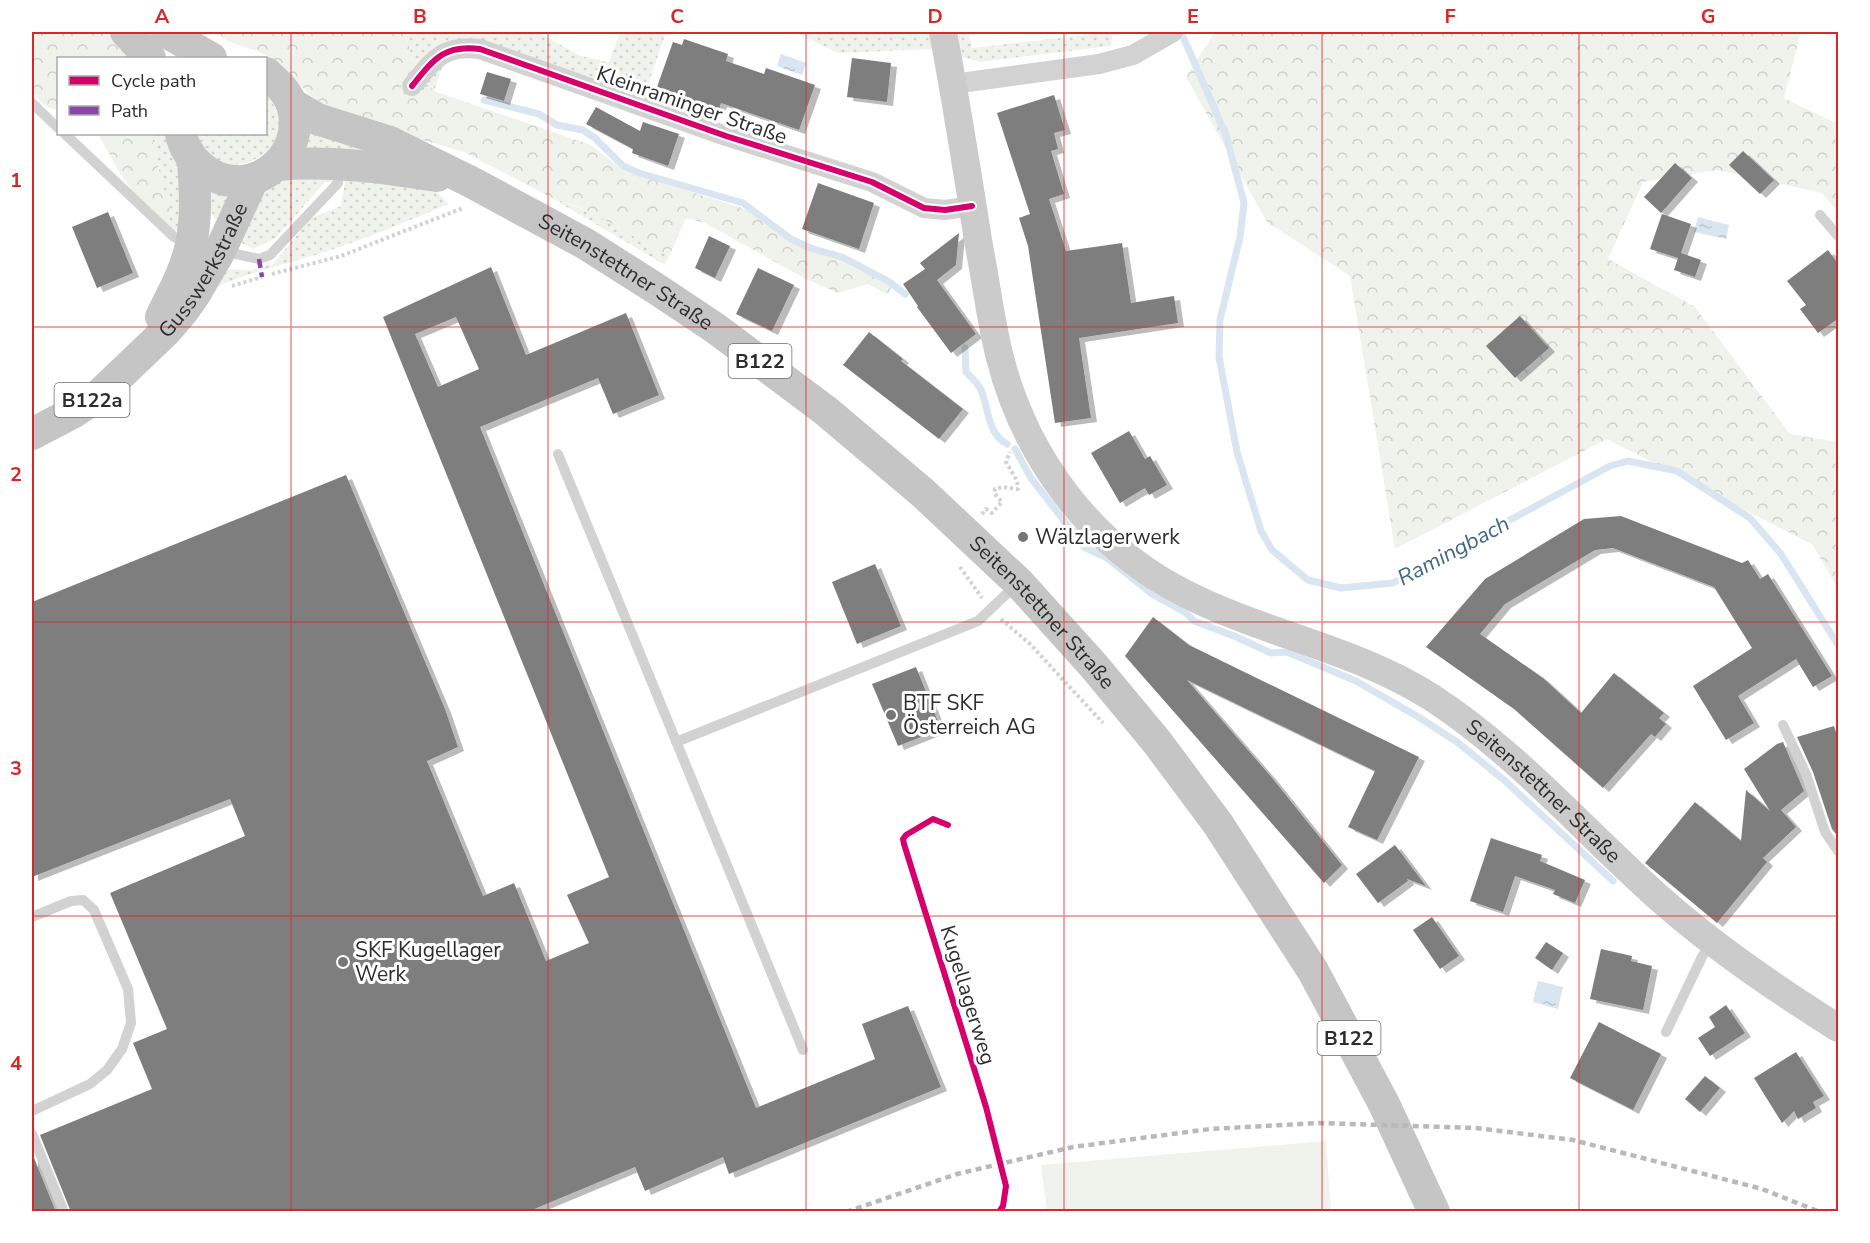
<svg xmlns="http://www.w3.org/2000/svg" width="1870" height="1243" viewBox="0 0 1870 1243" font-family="'Nunito Sans',sans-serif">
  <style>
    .grass { fill: url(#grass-dots) }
    .forest { fill: url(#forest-crowns) }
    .pitch { fill: #eff3ec }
    .water { fill: url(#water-ripples) }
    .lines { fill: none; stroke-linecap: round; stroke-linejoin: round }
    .stream { stroke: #d9e5f0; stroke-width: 7 }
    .building { fill: #7e7e7e; fill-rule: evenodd; filter: url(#shadow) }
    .path { stroke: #d2d2d2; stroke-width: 4; stroke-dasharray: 3 3; stroke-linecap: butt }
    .service { stroke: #d2d2d2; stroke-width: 10 }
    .minor { stroke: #d2d2d2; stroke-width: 20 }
    .secondary { stroke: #cbcbcb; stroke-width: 28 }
    .primary { stroke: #c5c5c5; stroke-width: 32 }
    .rail { stroke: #b9b9b9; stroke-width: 4.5; stroke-dasharray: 6 4.5; stroke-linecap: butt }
    .quiet { stroke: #8e44ad; stroke-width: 4.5; stroke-dasharray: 9 4.5; stroke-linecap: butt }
    .cycleway-casing { stroke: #fff; stroke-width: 10 }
    .cycleway { stroke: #d6006c; stroke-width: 6 }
    .grid { fill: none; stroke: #d62828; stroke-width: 1.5; stroke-opacity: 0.55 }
    .poi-dot { fill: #767676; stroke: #fff; stroke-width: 2 }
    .labels { text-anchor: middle; stroke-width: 6; stroke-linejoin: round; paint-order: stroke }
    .shield { fill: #fff; stroke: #6c6c6c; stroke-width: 1.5 }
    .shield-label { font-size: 20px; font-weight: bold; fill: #2d2d2d }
    .street-label { font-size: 21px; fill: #2d2d2d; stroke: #fff }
    .poi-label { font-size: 21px; fill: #2d2d2d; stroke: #fff; text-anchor: start }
    .water-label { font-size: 22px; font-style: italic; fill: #41688a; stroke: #fff }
    .neatline { fill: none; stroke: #d62828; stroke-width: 2 }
    .grid-label { font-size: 20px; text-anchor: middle; font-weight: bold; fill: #d62828 }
  </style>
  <defs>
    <pattern id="grass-dots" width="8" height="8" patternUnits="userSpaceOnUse" patternTransform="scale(1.5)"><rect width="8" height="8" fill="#eff3ec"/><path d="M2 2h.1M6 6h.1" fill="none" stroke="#cdd1cb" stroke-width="1.8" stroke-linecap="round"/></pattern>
    <pattern id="forest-crowns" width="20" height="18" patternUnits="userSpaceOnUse" patternTransform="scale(1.5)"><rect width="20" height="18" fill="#eff3ec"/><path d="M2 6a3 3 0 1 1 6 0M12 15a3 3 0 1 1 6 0" fill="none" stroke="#cdd1cb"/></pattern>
    <pattern id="water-ripples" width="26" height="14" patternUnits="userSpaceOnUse" patternTransform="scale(1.5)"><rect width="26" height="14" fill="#d9e5f0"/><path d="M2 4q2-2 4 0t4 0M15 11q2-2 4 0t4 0" fill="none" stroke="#bbc5ce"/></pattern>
    <filter id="shadow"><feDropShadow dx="6" dy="4" stdDeviation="0" flood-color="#0004"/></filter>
  </defs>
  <rect width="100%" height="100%" fill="#fff"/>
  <g class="grass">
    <path d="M 407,32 L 537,32 L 581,56 L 609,62 L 620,32 L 666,32 L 639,111 L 481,57 L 445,59 L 434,91 L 408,99 L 396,93 L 413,68 L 409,44 L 402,33 Z"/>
    <path d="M 794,32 L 930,35 L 933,49 L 838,53 Z"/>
    <path d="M 958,32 L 969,32 L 972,48 L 1113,32 L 1111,46 L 980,62 L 962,57 Z"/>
    <path d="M 266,95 C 314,144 216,202 198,134 L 266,134 Z"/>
    <path d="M 309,128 L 376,150 L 302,155 Z"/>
    <path d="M 151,134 L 167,134 L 182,181 L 180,231 L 174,231 L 164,223 L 160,175 Z"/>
    <path d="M 316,172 L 434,189 L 449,204 C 408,221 367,238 325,252 C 287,264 248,272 212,289 L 220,269 L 252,270 L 273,264 L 311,218 L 341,206 L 345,182 L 325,182 L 276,238 L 253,249 L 238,241 L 262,191 L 280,179 Z"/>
    <path d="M 204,190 L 229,197 L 218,219 L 214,219 Z"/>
    <path d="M 550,197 C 576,206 600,216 624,230 C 640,239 652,249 670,254 L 665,265 Z"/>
  </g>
  <g class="forest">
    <path d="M 32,32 L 106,32 L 120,43 L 128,58 L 58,58 L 58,110 L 57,110 L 45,106 L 32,91 Z"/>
    <path d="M 212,32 L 379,32 L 402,33 L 409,44 L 413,68 L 397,93 L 408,99 L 424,82 L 434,91 L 591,145 L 624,171 L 742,208 L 802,241 L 856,261 L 894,281 L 888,295 L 868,284 L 838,293 L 804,278 L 705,223 L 686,218 L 670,254 L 654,250 L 624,230 L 581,208 L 550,197 L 464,152 L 398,133 L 320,104 C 302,89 288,68 268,56 C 250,47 229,44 212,32 Z"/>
    <path d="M 1215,32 L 1801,32 L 1784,98 L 1838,124 L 1838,213 L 1822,193 L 1717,170 L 1643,182 L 1608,259 L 1695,307 L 1790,434 L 1838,442 L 1838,589 L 1813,545 L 1607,439 L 1395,549 L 1350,276 L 1267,222 L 1186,77 Z"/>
    <path d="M 98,134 L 151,134 L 160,175 L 169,205 L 170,221 L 164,223 L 133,192 L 120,173 Z"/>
  </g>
  <path class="pitch" d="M 1326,1141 L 1331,1211 L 1047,1211 L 1041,1165 Z"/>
  <g class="water">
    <path d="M 781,54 L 806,63 L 802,75 L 777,66 Z"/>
    <path d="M 1698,217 L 1729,225 L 1726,239 L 1694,232 Z"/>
    <path d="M 1538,981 L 1563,987 L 1558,1009 L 1533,1002 Z"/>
  </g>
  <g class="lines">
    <g class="stream">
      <path d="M 1181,32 L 1226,135 L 1244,203 L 1240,237 L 1220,320 L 1219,357 L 1237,452 L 1261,531 L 1272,550 L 1308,580 L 1341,588 L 1393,583 L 1610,466 L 1628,461 L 1677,471 L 1750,518 L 1781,554 L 1838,645"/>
      <path d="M 484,100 L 539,114 L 557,125 L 583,130 L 595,138 L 623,166 L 639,173 L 743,203 L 791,239 L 810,248 L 842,257 L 888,281 L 905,294"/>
      <path d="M 965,348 L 966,372 C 971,377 978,383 981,390 C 989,409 987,433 1007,444"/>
      <path d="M 1015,449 L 1031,478 L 1068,526 L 1075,532 L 1084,547 L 1107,558 L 1152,594 L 1186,613 L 1194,621 L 1234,636 L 1271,653 L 1287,652 L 1356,681 L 1420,718 L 1457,742 L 1504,780 L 1613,881"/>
    </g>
  </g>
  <g class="building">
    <path d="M 684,39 L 728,54 L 726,61 L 764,74 L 766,68 L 815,85 L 799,130 L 721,103 L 719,109 L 657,87 L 673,42 L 682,45 Z"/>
    <path d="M 852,58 L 891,63 L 887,102 L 847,97 Z"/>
    <path d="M 487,72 L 511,79 L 504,101 L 480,94 Z"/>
    <path d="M 1054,95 L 1065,130 L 1054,133 L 1058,149 L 1051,151 L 1064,194 L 1049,199 L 1066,251 L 1122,243 L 1131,303 L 1174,296 L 1178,323 L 1079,338 L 1091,418 L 1055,423 L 1028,246 L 1019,218 L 1030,214 L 997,113 Z"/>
    <path d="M 596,107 L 640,131 L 643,122 L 679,134 L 668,166 L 632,153 L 633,149 L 586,124 Z"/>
    <path d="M 1743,151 L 1774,180 L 1760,194 L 1729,165 Z"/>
    <path d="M 1675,163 L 1692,178 L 1661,213 L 1644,197 Z"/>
    <path d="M 818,183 L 874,203 L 859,249 L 802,229 Z"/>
    <path d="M 108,212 L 133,273 L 97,288 L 72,227 Z"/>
    <path d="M 1662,214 L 1691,224 L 1681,253 L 1701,260 L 1695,277 L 1674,270 L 1678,258 L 1650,249 Z"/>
    <path d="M 959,233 L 956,265 L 937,280 L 976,334 L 951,353 L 917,307 L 918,306 L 903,284 L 925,269 L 920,263 Z"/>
    <path d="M 709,236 L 730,246 L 715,278 L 695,268 Z"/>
    <path d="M 1828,250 L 1839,265 L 1839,318 L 1818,333 L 1800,309 L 1806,305 L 1787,281 Z"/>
    <path d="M 491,267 L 526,355 L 626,313 L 659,395 L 613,414 L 598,378 L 480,427 L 756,1108 L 875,1059 L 862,1024 L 908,1006 L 941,1087 L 729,1174 L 723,1157 L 645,1191 L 635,1167 L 527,1212 L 71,1212 L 40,1135 L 152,1089 L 133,1043 L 167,1029 L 110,893 L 245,836 L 230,799 L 32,877 L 32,602 L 346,475 L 445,709 L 458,747 L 427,761 L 483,896 L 514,883 L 546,961 L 589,943 L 567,895 L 609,877 L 383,317 ZM 456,317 L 479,369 L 438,387 L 415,334 Z"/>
    <path d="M 758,268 L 794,285 L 772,331 L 736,314 Z"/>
    <path d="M 1520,316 L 1549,348 L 1515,378 L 1486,346 Z"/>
    <path d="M 869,332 L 903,359 L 901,361 L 963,409 L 939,439 L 843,365 Z"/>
    <path d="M 1129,431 L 1145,459 L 1150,456 L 1167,485 L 1149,495 L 1145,488 L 1120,503 L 1091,453 Z"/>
    <path d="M 1621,516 L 1742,563 L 1748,560 L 1760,579 L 1768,574 L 1832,676 L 1813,687 L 1796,659 L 1738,696 L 1754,723 L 1726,740 L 1693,686 L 1752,648 L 1714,587 L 1613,548 L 1595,550 L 1505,604 L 1480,634 L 1543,678 L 1581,713 L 1614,673 L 1664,713 L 1659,718 L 1666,724 L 1655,737 L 1651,734 L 1603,788 L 1514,709 L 1426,647 L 1485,579 L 1584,519 Z"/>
    <path d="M 875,564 L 901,626 L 857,644 L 832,582 Z"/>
    <path d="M 1153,617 L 1189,645 L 1419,757 L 1377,840 L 1348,827 L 1375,771 L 1187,680 L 1273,779 L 1342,865 L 1324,883 L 1125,656 Z"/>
    <path d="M 916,667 L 941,729 L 898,746 L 872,684 Z"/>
    <path d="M 1834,726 L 1839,742 L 1839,838 L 1832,829 L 1813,772 L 1797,737 Z"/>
    <path d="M 1783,742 L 1804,791 L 1781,810 L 1796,827 L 1763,858 L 1767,862 L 1717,923 L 1645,863 L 1695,802 L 1741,841 L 1746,790 L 1770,811 L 1744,769 L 1777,744 Z"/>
    <path d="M 1491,838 L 1542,855 L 1540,861 L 1585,880 L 1575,903 L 1553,894 L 1555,890 L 1515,876 L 1503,912 L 1470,901 Z"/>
    <path d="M 1395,845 L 1426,886 L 1407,879 L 1408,881 L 1378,903 L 1356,874 Z"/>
    <path d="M 1432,917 L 1459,956 L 1440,969 L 1413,930 Z"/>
    <path d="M 1546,942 L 1563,953 L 1552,970 L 1535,958 Z"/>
    <path d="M 1601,949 L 1632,956 L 1631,961 L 1652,966 L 1643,1010 L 1590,999 Z"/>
    <path d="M 1726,1005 L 1745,1033 L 1710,1056 L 1698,1038 L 1715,1027 L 1709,1017 Z"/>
    <path d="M 1599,1022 L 1661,1054 L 1633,1110 L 1570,1078 Z"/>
    <path d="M 1796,1052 L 1824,1096 L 1813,1102 L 1816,1108 L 1798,1119 L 1794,1111 L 1782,1123 L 1754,1078 Z"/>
    <path d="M 1705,1076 L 1720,1088 L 1700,1112 L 1685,1099 Z"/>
    <path d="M 32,1153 L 56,1212 L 32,1212 Z"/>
  </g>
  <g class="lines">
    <g class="path">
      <path d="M 272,274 L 341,256 L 463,208"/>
      <path d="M 232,286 L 262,277"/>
      <path d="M 982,514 L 986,509 L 992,513 L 1002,502 L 994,493 L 995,489 L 1003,487 L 1018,489 L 1017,481 L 1006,462 L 1010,452"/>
      <path d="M 960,567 L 982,598"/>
      <path d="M 1001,619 L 1030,644 L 1103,723"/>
    </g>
    <g class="service">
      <path d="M 32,103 L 58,128"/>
      <path d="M 65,134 L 174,237 L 189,244"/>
      <path d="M 1820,215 L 1838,236"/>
      <path d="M 222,251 L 259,259 L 270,255 L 338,183"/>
      <path d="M 558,454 L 803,1050"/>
      <path d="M 1783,725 L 1806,774 L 1825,832 L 1838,851"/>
      <path d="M 676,742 L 978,621 L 1016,585"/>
      <path d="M 32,917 L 71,901 L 83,900 L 94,910 L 128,989 L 131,1023 L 122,1049 L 107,1070 L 90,1084 L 32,1111"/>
      <path d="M 1666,1032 L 1703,955 L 1713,944"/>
      <path d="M 32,1134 L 64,1212"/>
    </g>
    <g class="minor">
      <path d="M 953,84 L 1099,64 L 1133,55 L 1173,32"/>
      <path d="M 412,86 C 433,60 444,44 480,49 L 726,136 L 872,182 L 924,208 L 945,210 L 972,206"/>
    </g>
    <path class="secondary" id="s1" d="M 943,32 C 957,105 968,178 980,252 C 987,287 991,323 1000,358 C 1026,459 1092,547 1186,594 C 1265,634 1355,649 1431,697 C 1516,752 1583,830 1658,897 C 1714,947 1775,988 1838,1028"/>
    <g class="primary">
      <path d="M 126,32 L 150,58"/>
      <path d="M 166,32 L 211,58"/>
      <path id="s2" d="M 292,104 L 317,119 L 390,142 L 471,182 L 584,243 L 655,288 L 715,328 L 826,411 L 923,493 L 1019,583 L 1093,665 L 1157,742 L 1218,824 L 1313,971 L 1384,1104 L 1434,1212"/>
      <path d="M 181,134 C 184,148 191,159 202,168 C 246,205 309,158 292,105 C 287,91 276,82 266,73"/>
      <path d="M 277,165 C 330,160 385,168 437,176"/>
      <path d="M 161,317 C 172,294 186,270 191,244 C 197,217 195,189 193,161"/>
      <path id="s3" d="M 32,434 L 74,412 L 99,395 L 165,332 L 183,311 L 195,294 L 220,251 L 253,179"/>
    </g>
    <path class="rail" d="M 846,1212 L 957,1174 L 1073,1147 L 1210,1129 L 1319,1123 L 1476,1128 L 1573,1140 L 1762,1189 L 1820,1212"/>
    <path class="quiet" d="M 259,259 L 262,277"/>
    <g class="cycleway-casing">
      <g id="cycleway">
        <path d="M 412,86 C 433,60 444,44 480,49 L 726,136 L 872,182 L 924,208 L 945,210 L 972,206"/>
        <path d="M 948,825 L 933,819 L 906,835 L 903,839 L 904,844 L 986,1107 L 1006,1186 L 1003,1206 L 999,1212"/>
      </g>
    </g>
    <use href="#cycleway" class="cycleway"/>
  </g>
  <path class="grid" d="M 291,32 L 291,1212M 548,32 L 548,1212M 806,32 L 806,1212M 1064,32 L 1064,1212M 1322,32 L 1322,1212M 1579,32 L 1579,1212M 32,327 L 1838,327M 32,622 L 1838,622M 32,916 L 1838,916"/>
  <g class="poi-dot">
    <circle cx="1023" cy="537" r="6"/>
    <circle cx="891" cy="715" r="6"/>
    <circle cx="343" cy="962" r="6"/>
  </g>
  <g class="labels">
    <g class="shield">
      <rect x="728.5" y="344" width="63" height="34" rx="4.5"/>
      <rect x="54.5" y="383" width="75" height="34" rx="4.5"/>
      <rect x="1317.5" y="1021" width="63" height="34" rx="4.5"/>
    </g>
    <g class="shield-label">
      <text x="760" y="368">B122</text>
      <text x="92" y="407">B122a</text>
      <text x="1349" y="1045">B122</text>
    </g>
    <g class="street-label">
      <text transform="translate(692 105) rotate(19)" y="7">Kleinraminger Straße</text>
      <text dy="7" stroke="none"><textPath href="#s3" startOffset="242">Gusswerkstraße</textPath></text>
      <text dy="7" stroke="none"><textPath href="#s2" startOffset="375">Seitenstettner Straße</textPath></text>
      <text dy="7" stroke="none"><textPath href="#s2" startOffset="915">Seitenstettner Straße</textPath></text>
      <text dy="7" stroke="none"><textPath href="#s1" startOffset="1054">Seitenstettner Straße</textPath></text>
      <text transform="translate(968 995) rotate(73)" y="7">Kugellagerweg</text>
    </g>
    <g class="poi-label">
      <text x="1035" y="544">Wälzlagerwerk</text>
      <text x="903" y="710">BTF SKF<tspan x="903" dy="24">Österreich AG</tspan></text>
      <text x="355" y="957">SKF Kugellager<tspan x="355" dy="24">Werk</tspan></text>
    </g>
    <g class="water-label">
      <text transform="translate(1453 550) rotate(-28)" y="8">Ramingbach</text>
    </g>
  </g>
  <rect width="1870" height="1243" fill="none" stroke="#ffffff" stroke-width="66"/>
  <rect x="57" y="57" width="210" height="78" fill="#ffffff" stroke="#ababab" stroke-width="1.5"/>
  <rect x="69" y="76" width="30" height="9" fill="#d6006c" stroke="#ababab" stroke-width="1.5"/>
  <text x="111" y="87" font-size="18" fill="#2d2d2d">Cycle path</text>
  <rect x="69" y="106" width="30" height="9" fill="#8e44ad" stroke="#ababab" stroke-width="1.5"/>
  <text x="111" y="117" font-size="18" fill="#2d2d2d">Path</text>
  <rect x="33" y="33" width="1804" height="1177" class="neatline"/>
  <g class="grid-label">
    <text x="162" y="23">A</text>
    <text x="420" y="23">B</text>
    <text x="677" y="23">C</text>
    <text x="935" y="23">D</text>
    <text x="1193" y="23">E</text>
    <text x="1450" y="23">F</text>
    <text x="1708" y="23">G</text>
    <text x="16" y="187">1</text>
    <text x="16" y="481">2</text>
    <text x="16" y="775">3</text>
    <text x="16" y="1070">4</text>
  </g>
</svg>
